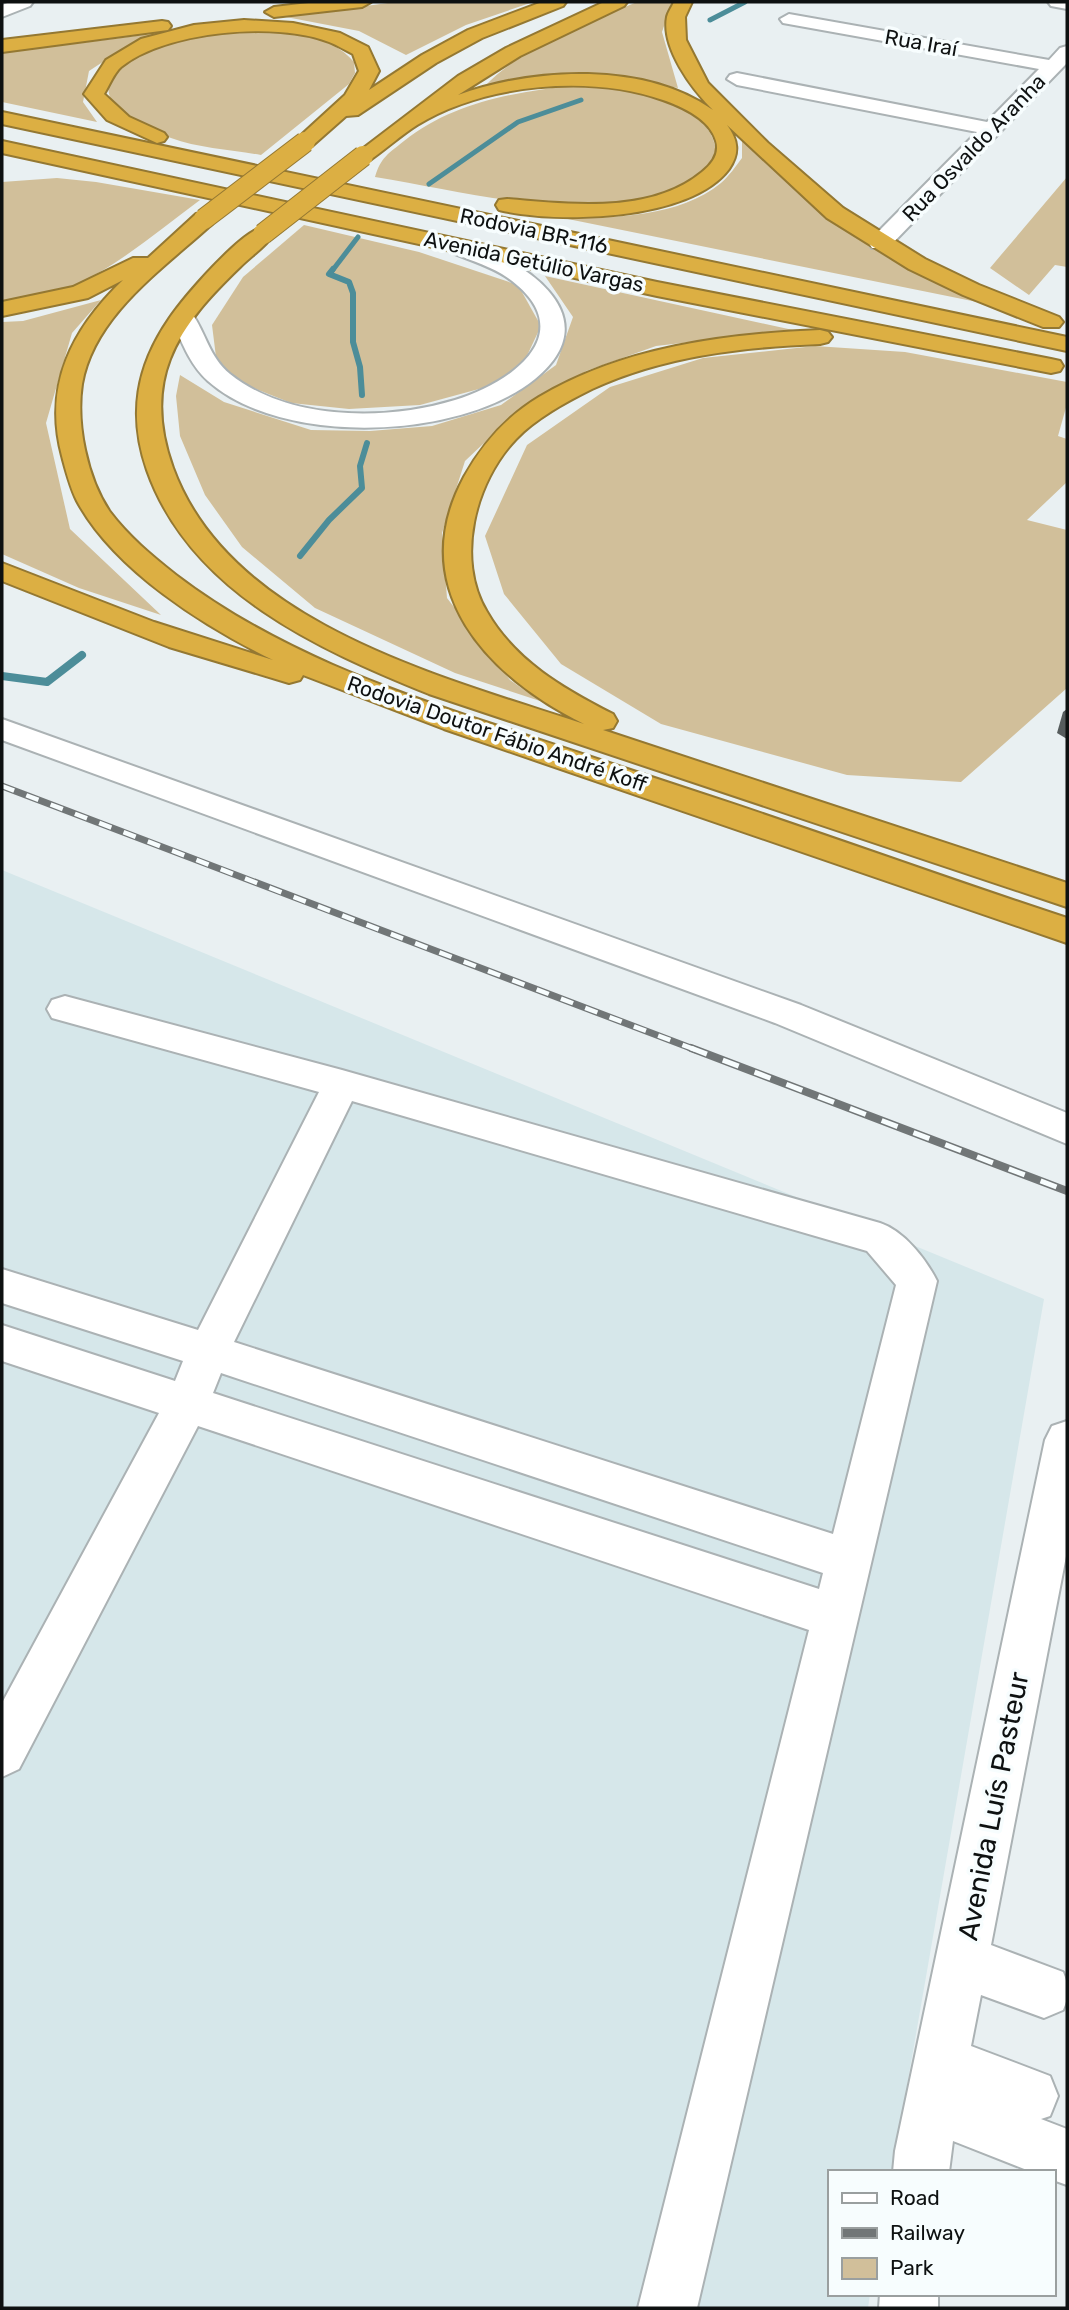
<svg xmlns="http://www.w3.org/2000/svg" width="1069" height="2310" viewBox="0 0 1069 2310" font-family="Rubik,sans-serif">
  <style>
    .built { fill: #d6e7ea }
    .green { fill: #d1bf9a }
    .lines { fill: none; stroke-linecap: round; stroke-linejoin: round }
    .stream-far2 { stroke: #4c8d99; stroke-width: 5 }
    .stream-far1 { stroke: #4c8d99; stroke-width: 6 }
    .stream { stroke: #4c8d99; stroke-width: 8 }
    .minor-casing { stroke: #abb2b4; stroke-width: 4 }
    .highway-casing { stroke: #947832; stroke-width: 4 }
    .minor { fill: #fff; fill-rule: evenodd }
    .highway { fill: #dcaf43; fill-rule: evenodd }
    .rail-far1-casing { stroke: #717677; stroke-width: 7 }
    .rail-casing { stroke: #717677; stroke-width: 8 }
    .rail-far1 { stroke: #f7fdfe; stroke-width: 4.5; stroke-dasharray: 13; stroke-linecap: butt }
    .rail { stroke: #f7fdfe; stroke-width: 5; stroke-dasharray: 17; stroke-linecap: butt }
    .highway-bridge-casing { stroke: #947832; stroke-width: 22; stroke-linecap: butt }
    .highway-bridge { stroke: #dcaf43; stroke-width: 20 }
    .wall { fill: #565c5d }
    .labels { text-anchor: middle; stroke-width: 7; stroke-linejoin: round; paint-order: stroke }
    .far-street-label { font-size: 21px; fill: #0e1111; stroke: #f7fdfe }
    .near-street-label { font-size: 28px; fill: #0e1111; stroke: #f7fdfe }
  </style>
  <rect width="100%" height="100%" fill="#e9f0f2"/>
  <path class="built" d="M 2,870 L 1044,1299 L 892,2172 L 829,2172 L 829,2294 L 870,2294 L 868,2308 L 2,2308 Z"/>
  <g class="green">
    <path d="M 395,2 L 533,2 L 466,25 L 406,55 L 359,31 L 286,17 Z"/>
    <path d="M 637,2 L 672,2 L 662,32 L 678,88 C 615,77 549,76 485,86 C 519,49 590,22 637,2 Z"/>
    <path d="M 225,31 C 269,31 323,26 354,62 L 355,73 L 349,84 L 261,155 C 232,150 198,148 171,138 C 154,132 127,121 115,106 C 91,76 139,50 162,43 C 182,37 204,35 225,31 Z"/>
    <path d="M 159,33 L 124,48 L 89,71 L 83,102 L 97,122 L 2,102 L 2,53 Z"/>
    <path d="M 576,85 C 609,88 645,90 675,104 C 699,115 730,142 707,169 C 696,181 661,194 644,198 C 557,218 462,191 375,177 C 381,157 388,154 404,141 C 453,102 516,92 576,85 Z"/>
    <path d="M 742,140 L 829,219 L 888,258 L 977,302 L 563,218 C 614,218 680,217 721,183 C 729,176 736,166 742,158 Z"/>
    <path d="M 1067,177 L 1067,267 L 1055,265 L 1029,295 L 990,268 Z"/>
    <path d="M 57,178 L 96,182 L 200,200 C 138,246 83,298 2,304 L 2,182 Z"/>
    <path d="M 304,225 L 419,252 L 518,285 L 541,326 L 524,362 L 490,386 L 420,405 L 349,409 L 291,403 L 238,382 L 216,357 L 212,325 L 243,277 Z"/>
    <path d="M 545,276 L 793,330 L 656,346 L 586,371 L 517,412 L 465,461 L 442,533 L 447,598 L 510,680 L 540,701 L 455,673 L 315,608 L 242,547 L 205,495 L 180,436 L 176,396 L 180,375 L 224,402 L 311,430 L 370,431 L 432,426 L 501,405 L 556,365 L 573,317 Z"/>
    <path d="M 101,300 L 72,333 L 46,423 L 70,529 L 161,615 L 79,588 L 2,554 L 2,322 L 23,321 Z"/>
    <path d="M 815,346 L 905,352 L 1067,382 L 1067,404 L 1058,436 L 1067,439 L 1067,482 L 1027,520 L 1067,530 L 1067,688 L 961,782 L 847,775 L 661,724 L 561,664 L 504,594 L 485,536 L 527,445 L 610,387 L 703,358 Z"/>
  </g>
  <g class="lines">
    <g class="stream-far2">
      <path d="M 710,20 L 745,2"/>
      <path d="M 429,184 L 518,122 L 581,100"/>
      <path d="M 332,271 L 358,237"/>
    </g>
    <g class="stream-far1">
      <path d="M 333,269 L 329,274 L 349,282 L 353,293 L 353,342 L 360,367 L 362,395"/>
      <path d="M 300,556 L 329,520 L 362,488 L 360,466 L 367,443"/>
    </g>
    <path class="stream" d="M 2,676 L 47,682 L 82,655"/>
    <g class="minor-casing">
      <g id="minor">
        <path d="M 10,2 L 33,2 L 30,6 L 2,17 L 2,5 Z"/>
        <path d="M 1048,2 L 1067,2 L 1067,9 L 1051,6 Z"/>
        <path d="M 789,14 L 1049,60 L 1060,48 L 1067,46 L 1067,63 L 888,248 L 872,248 L 869,243 L 872,238 L 977,132 L 737,85 L 727,79 L 730,75 L 737,73 L 987,122 L 1039,69 L 783,23 L 780,19 Z"/>
        <path d="M 458,240 C 520,256 613,315 535,379 C 460,440 282,447 208,381 C 189,364 181,340 171,317 L 175,312 L 191,312 C 206,333 209,357 230,374 C 289,421 386,421 455,400 C 514,382 582,331 508,278 C 491,266 469,260 450,252 L 447,247 L 450,242 Z"/>
        <path d="M 2,719 L 801,1005 L 1067,1113 L 1067,1144 L 775,1023 L 2,740 Z"/>
        <path d="M 65,996 L 342,1070 L 880,1223 C 904,1231 926,1259 937,1281 L 697,2308 L 638,2308 L 809,1630 L 198,1426 L 19,1769 L 2,1777 L 2,1703 L 159,1413 L 2,1361 L 2,1325 L 175,1381 L 183,1361 L 2,1303 L 2,1269 L 198,1330 L 319,1092 L 52,1018 L 47,1009 L 52,1000 ZM 352,1101 L 867,1251 L 896,1285 L 833,1534 L 234,1342 ZM 221,1373 L 823,1573 L 819,1589 L 213,1393 Z"/>
        <path d="M 1067,1421 L 1067,1551 L 991,1945 L 1063,1972 C 1069,1986 1069,1996 1063,2010 L 1044,2018 L 981,1995 L 971,2046 L 1050,2076 L 1058,2096 L 1050,2116 L 1041,2119 L 1067,2129 L 1067,2185 L 1053,2180 L 1053,2172 L 1032,2172 L 953,2141 L 949,2172 L 893,2172 L 895,2151 L 1045,1440 L 1052,1426 Z"/>
        <path d="M 880,2294 L 938,2294 L 938,2308 L 879,2308 Z"/>
      </g>
    </g>
    <g class="highway-casing">
      <g id="highway">
        <path d="M 317,2 L 371,2 L 362,7 L 274,17 L 265,12 L 274,7 Z"/>
        <path d="M 542,2 L 566,2 L 563,6 L 482,38 L 436,63 L 358,115 L 346,116 L 312,146 L 298,146 L 295,142 L 298,138 L 345,95 L 359,71 L 353,54 C 345,50 337,45 329,42 C 277,21 165,31 121,67 C 114,73 109,86 104,94 L 129,117 L 164,133 L 167,137 L 164,141 L 157,143 L 107,120 L 84,94 L 106,60 L 141,39 L 194,25 L 244,20 L 293,23 L 340,33 L 368,47 L 379,71 L 369,90 L 422,55 L 468,30 Z"/>
        <path d="M 604,2 L 627,2 L 624,6 L 520,56 L 458,95 C 533,68 644,61 713,110 C 692,89 661,48 667,17 C 668,12 672,7 674,2 L 692,2 L 685,17 L 686,40 L 708,83 L 768,143 L 843,208 L 925,259 L 979,285 L 1059,317 L 1063,322 L 1059,327 L 1043,327 L 963,295 L 909,269 L 827,218 L 727,125 C 738,140 740,153 729,169 C 690,221 558,224 499,210 L 496,205 L 499,200 L 507,199 C 569,204 650,215 702,172 C 712,164 720,154 716,141 C 710,119 683,107 663,100 C 589,74 484,84 417,125 C 401,135 386,149 370,160 L 356,160 L 353,156 L 458,76 L 506,48 Z"/>
        <path d="M 162,21 L 168,22 L 171,26 L 168,30 L 2,52 L 2,40 Z"/>
        <path d="M 2,112 L 1067,337 L 1067,351 L 2,124 Z"/>
        <path d="M 2,141 L 657,282 L 1051,359 L 1060,361 L 1063,366 L 1060,371 L 1051,373 L 657,296 L 2,153 Z"/>
        <path d="M 204,212 L 212,214 L 215,219 L 212,224 C 164,268 94,315 82,384 C 76,424 87,478 110,512 C 128,536 152,556 176,575 C 273,649 388,690 504,728 C 570,750 636,772 703,794 C 825,834 945,878 1067,918 L 1067,943 L 444,729 L 303,675 L 300,680 L 289,683 L 169,647 L 2,581 L 2,563 L 154,622 L 273,660 C 205,627 114,570 77,501 C 70,487 66,471 62,456 C 43,385 72,329 123,280 L 88,298 L 2,316 L 2,302 L 73,287 L 133,258 L 148,258 L 196,214 Z"/>
        <path d="M 263,227 L 271,229 L 274,234 C 265,247 251,256 240,267 C 212,294 184,323 170,359 C 156,395 160,432 173,468 C 230,624 442,677 584,724 C 488,677 404,589 464,477 C 483,443 506,417 539,397 C 623,347 724,334 820,330 L 828,332 L 832,337 L 828,342 L 820,344 C 742,347 663,356 592,389 C 566,402 536,418 516,439 C 475,482 455,559 487,612 C 515,661 564,689 613,714 L 617,721 L 613,728 L 603,730 L 1067,883 L 1067,907 L 429,694 C 318,649 190,592 147,470 C 128,415 136,367 169,319 C 184,297 239,233 263,227 Z"/>
      </g>
    </g>
    <use href="#minor" class="minor"/>
    <use href="#highway" class="highway"/>
    <g class="rail-far1-casing">
      <path id="rail-far1" d="M 2,786 L 696,1050"/>
    </g>
    <g class="rail-casing">
      <path id="rail" d="M 691,1048 L 1067,1191"/>
    </g>
    <use href="#rail-far1" class="rail-far1"/>
    <use href="#rail" class="rail"/>
    <g class="highway-bridge-casing">
      <g id="highway-bridge">
        <path d="M 204,219 L 305,142"/>
        <path d="M 263,234 L 363,156"/>
      </g>
    </g>
    <use href="#highway-bridge" class="highway-bridge"/>
  </g>
  <path class="wall" d="M 1067,709 L 1067,739 L 1057,733 L 1063,712 Z"/>
  <g class="labels">
    <g class="far-street-label">
      <text transform="translate(921 43) rotate(10)" y="7">Rua Iraí</text>
      <text transform="translate(974 148) rotate(-46)" y="7">Rua Osvaldo Aranha</text>
      <text transform="translate(534 231) rotate(12)" y="7">Rodovia BR-116</text>
      <text transform="translate(534 262) rotate(12)" y="7">Avenida Getúlio Vargas</text>
      <text transform="translate(497 734) rotate(19)" y="7">Rodovia Doutor Fábio André Koff</text>
    </g>
    <g class="near-street-label">
      <text transform="translate(993 1806) rotate(-79)" y="10">Avenida Luís Pasteur</text>
    </g>
  </g>
  <rect width="1069" height="2310" fill="none" stroke="#0e1111" stroke-width="7"/>
  <rect x="828" y="2170" width="228" height="126" fill="#f7fdfe" stroke="#9a9f9f" stroke-width="2"/>
  <rect x="842" y="2193" width="35" height="10" fill="#ffffff" stroke="#9a9f9f" stroke-width="2"/>
  <text x="890" y="2205" font-size="21" fill="#0e1111">Road</text>
  <rect x="842" y="2228" width="35" height="10" fill="#717677" stroke="#9a9f9f" stroke-width="2"/>
  <text x="890" y="2240" font-size="21" fill="#0e1111">Railway</text>
  <rect x="842" y="2258" width="35" height="21" fill="#d1bf9a" stroke="#9a9f9f" stroke-width="2"/>
  <text x="890" y="2275" font-size="21" fill="#0e1111">Park</text>
</svg>
